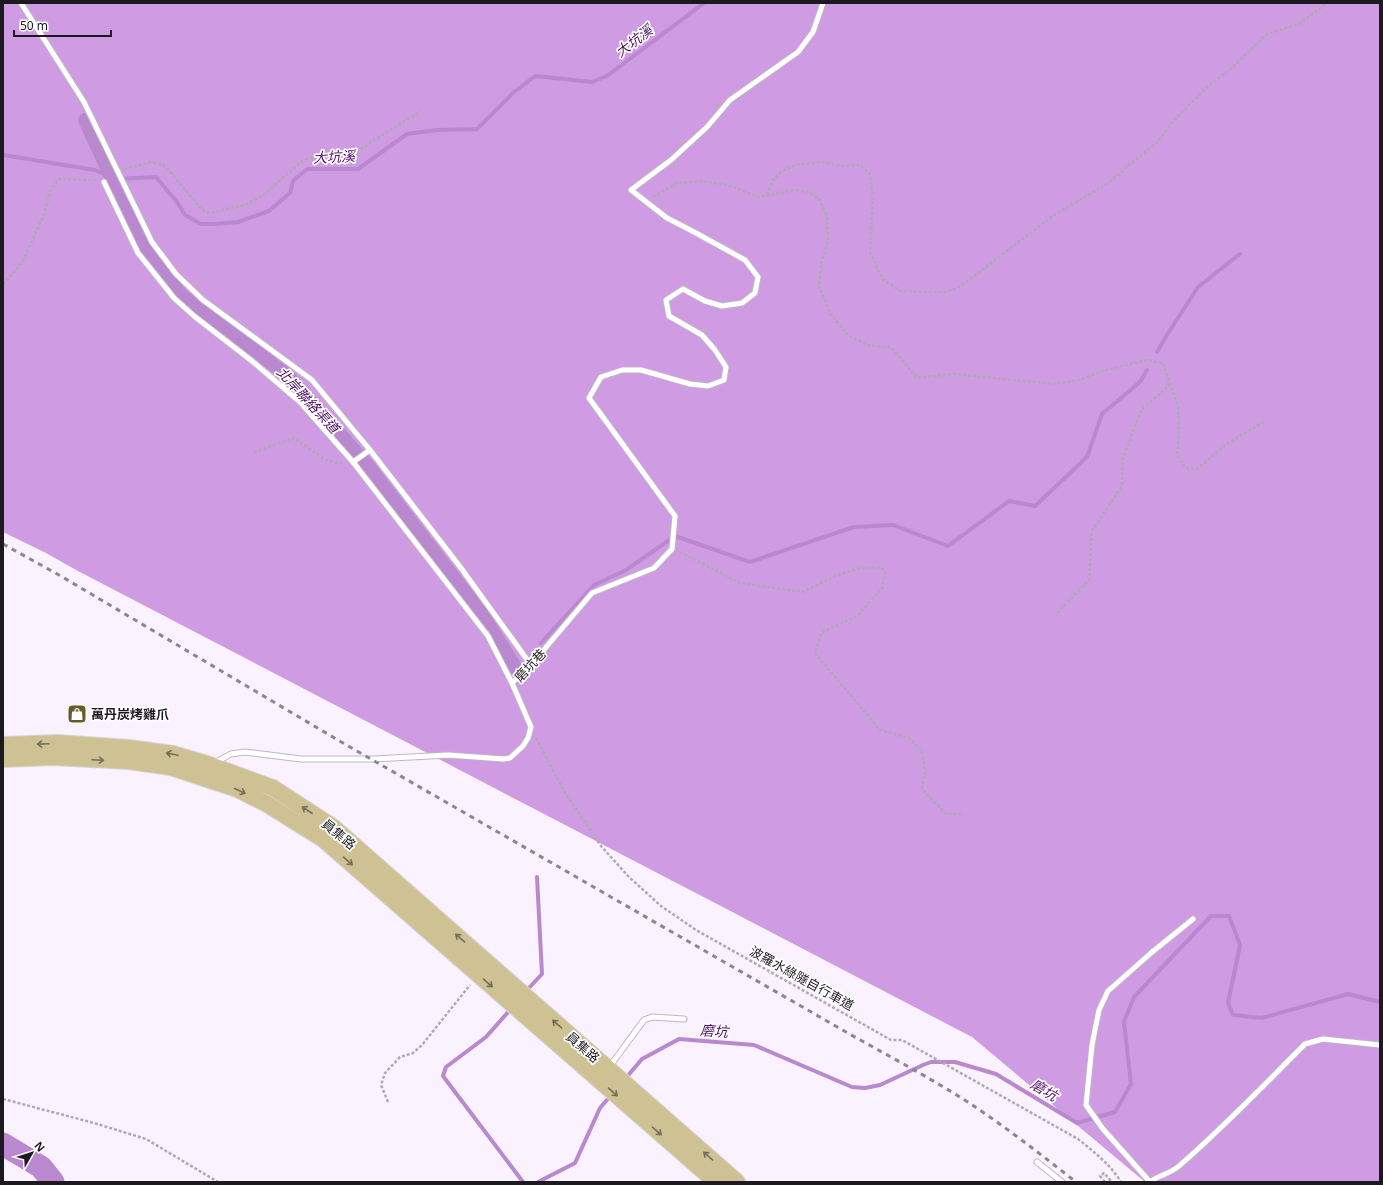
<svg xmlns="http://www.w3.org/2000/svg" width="1383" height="1185" viewBox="0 0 1383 1185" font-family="'Noto Sans','Noto Sans TC',sans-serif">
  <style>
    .forest { fill: #cf9ce4 }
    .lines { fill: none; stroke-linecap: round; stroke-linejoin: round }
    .stream { stroke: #ba88cf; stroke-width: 4 }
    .canal { stroke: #ba88cf; stroke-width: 14 }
    .river { stroke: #ba88cf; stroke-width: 23 }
    .lane-casing { stroke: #c0b6c4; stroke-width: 7 }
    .primary-casing { stroke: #d6d6d7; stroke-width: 18 }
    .path { stroke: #b0a9b3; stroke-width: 2.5; stroke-dasharray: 3 2; stroke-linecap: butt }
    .lane { stroke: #fff; stroke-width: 5 }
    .primary { stroke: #cec294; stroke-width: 16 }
    .rail { stroke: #8c868f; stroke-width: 3; stroke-dasharray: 5 5; stroke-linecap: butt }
    .oneway { stroke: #766e5a }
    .labels { text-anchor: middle; stroke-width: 3.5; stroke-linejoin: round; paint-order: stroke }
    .street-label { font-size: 13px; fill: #1d1a1f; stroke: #fff }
    .poi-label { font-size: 13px; font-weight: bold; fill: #1d1a1f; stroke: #fff; text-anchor: start }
    .water-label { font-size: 14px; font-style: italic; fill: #500e65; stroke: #fff }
  </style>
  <rect width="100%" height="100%" fill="#faf2fe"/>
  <path class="forest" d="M 3,3 L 1380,3 L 1380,1182 L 1145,1182 L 972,1037 L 78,571 L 46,553 L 3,532 Z"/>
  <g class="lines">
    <g class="stream">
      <path d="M 3,155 L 95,170 L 117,179 L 156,177 L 177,202 L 185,215 L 201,224 L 214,224 L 238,222 L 269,211 L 290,193 L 293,181 L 307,169 L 358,169 L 407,134 L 437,130 L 477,129 L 514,92 L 535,76 L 592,82 L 607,76 L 704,3"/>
      <path d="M 1157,352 L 1167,335 L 1198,287 L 1240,254"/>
      <path d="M 541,643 L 594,585 L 626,570 L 675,536 L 750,562 L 854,527 L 893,525 L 948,546 L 1009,501 L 1035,506 L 1087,457 L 1102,414 L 1140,382 L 1147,370"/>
      <path d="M 528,989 L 542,974 L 537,877"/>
      <path d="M 509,1011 L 486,1037 L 446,1067 L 443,1076 L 523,1182"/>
      <path d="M 625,1079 L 642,1059 L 679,1039 L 754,1045 L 852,1087 L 865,1088 L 880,1085 L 923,1065 L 931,1062 L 955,1062 L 996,1074 L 1077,1123 L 1115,1112 L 1131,1084 L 1124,1022 L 1134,997 L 1211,916 L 1229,916 L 1240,945 L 1228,1003 L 1233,1015 L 1262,1018 L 1348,994 L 1380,1002"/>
      <path d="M 538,1182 L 575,1163 L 600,1108 L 612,1094"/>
    </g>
    <path class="canal" d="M 85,120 L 144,248 L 181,295 L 286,374 L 369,467 L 483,616 L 517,670"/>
    <path class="river" d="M 3,1144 L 41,1167 L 53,1182"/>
    <g class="lane-casing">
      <g id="lane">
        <path d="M 21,3 L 84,102 L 152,242 L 176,274 L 203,300 L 312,380 L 370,450 L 461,568 L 531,665"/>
        <path d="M 104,182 L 138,253 L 174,298 L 194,316 L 252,361 L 300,402 L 353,462 L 488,636 L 512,683 L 531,727 L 528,738 L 523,746 L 510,758 L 503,759 L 448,755 L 374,759 L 301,759 L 245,752 L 231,754 L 214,763"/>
        <path d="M 353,462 L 370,450"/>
        <path d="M 512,683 L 531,665 L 592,593 L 654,568 L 672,549 L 675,516 L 589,398 L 601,377 L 622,370 L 641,370 L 690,384 L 708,386 L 724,380 L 726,367 L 715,350 L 702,335 L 669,316 L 666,300 L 683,289 L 705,301 L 722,306 L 742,303 L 755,293 L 758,277 L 745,260 L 696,233 L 667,218 L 631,190 L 671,160 L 707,127 L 730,100 L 798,52 L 813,32 L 823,3"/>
        <path d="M 610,1066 L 644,1020 L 652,1017 L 684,1019"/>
        <path d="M 1037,1162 L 1062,1182"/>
        <path d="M 1150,1182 L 1103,1129 L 1086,1105 L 1092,1045 L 1099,1010 L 1108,991 L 1151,953 L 1193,919"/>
        <path d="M 1150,1182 C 1159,1175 1170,1174 1179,1166 C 1223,1128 1264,1085 1305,1044 L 1323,1039 L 1380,1045"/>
      </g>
    </g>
    <g class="primary-casing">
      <g id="primary">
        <path d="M 3,745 L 58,743 L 129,748 L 173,754 L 210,765 L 273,788 L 333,827 L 737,1182"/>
        <path d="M 3,759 L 53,757 L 129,761 L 170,767 L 237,789 L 267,804 L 323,839 L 716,1182"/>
      </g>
    </g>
    <g class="path">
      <path d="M 124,169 L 151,162 L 163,165 L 172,174 L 202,210 L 209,213 L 245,205 L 262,196 L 293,169 L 304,160 L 315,157 L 340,162 L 421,111"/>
      <path d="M 767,195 L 773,180 L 782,171 L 796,165 L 822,162 L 843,166 L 860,165 L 870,174 L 873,198 L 870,252 L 883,280 L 901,291 L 922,292 L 947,292 L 961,286 L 1051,217 L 1108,183 L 1157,142 L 1177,117 L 1206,88 L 1235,65 L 1267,34 L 1301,23 L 1327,3"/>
      <path d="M 653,197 L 677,183 L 701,181 L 728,185 L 758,197 L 796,190 L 809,192 L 820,200 L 827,217 L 828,241 L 821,264 L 819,287 L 831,315 L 849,336 L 868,345 L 892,348 L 917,378 L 953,374 L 1055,384 L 1079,380 L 1099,372 L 1146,360 L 1163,363 L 1178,406 L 1179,432 L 1177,454 L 1185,468 L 1197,469 L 1227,444 L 1265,421"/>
      <path d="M 3,284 L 22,263 L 43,217 L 51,189 L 59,179 L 96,180"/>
      <path d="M 254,452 L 294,438 C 308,447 325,464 342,463"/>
      <path d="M 680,552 L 740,583 L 803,592 L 833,577 L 856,569 L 881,567 L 885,573 L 882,589 L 857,616 L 821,633 L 815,653 L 880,730 L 909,738 L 922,751 L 925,772 L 922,789 L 946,814 L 964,814"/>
      <path d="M 1057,613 L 1089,580 L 1092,531 L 1122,486 L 1123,459 L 1141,410 L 1171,384"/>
      <path d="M 536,738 L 564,791 L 601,846 L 629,877 L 661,906 L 696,930 L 891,1040 L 902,1040 L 1078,1139 C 1094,1152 1110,1164 1121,1182"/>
      <path d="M 3,1099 L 94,1123 L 146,1139 L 218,1182"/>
      <path d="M 388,1102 L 381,1085 L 385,1073 L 400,1057 L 413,1053 L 422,1045 L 470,985"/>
      <path d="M 1105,1182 L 1100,1176 L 1104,1173 L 1112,1182"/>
    </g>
    <use href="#lane" class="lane"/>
    <use href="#primary" class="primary"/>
    <path class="rail" d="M 3,544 L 59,575 L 343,743 L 846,1032 C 885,1054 925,1075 963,1099 C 1002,1124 1039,1153 1076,1182"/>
  </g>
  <defs><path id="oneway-shaft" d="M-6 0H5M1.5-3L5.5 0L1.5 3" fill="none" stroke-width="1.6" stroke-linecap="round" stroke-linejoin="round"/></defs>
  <g class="oneway">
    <use href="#oneway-shaft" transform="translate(43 744) rotate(178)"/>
    <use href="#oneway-shaft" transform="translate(172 754) rotate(-168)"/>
    <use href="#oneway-shaft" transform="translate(98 760) rotate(3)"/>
    <use href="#oneway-shaft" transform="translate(240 791) rotate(24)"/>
    <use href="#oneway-shaft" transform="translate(307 810) rotate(-147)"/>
    <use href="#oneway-shaft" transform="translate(348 861) rotate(41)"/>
    <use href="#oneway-shaft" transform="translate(460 938) rotate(-139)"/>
    <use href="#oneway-shaft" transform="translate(488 983) rotate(41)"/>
    <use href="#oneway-shaft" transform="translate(557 1024) rotate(-139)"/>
    <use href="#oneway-shaft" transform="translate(613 1092) rotate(41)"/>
    <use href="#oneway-shaft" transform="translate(657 1131) rotate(41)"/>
    <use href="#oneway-shaft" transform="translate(708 1156) rotate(-139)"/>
  </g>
  <defs>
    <g id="shop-square" transform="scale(1)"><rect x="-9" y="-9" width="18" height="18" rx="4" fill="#685b28" stroke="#fff"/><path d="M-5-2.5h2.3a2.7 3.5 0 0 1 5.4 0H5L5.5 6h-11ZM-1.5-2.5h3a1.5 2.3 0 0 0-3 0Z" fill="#fff"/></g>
  </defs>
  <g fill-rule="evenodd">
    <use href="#shop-square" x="77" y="714"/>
  </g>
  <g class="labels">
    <g class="street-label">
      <text transform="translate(530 665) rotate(-47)" y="5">磨坑巷</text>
      <text transform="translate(339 834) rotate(39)" y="5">員集路</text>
      <text transform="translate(802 978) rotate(29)" y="5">波羅水綠隧自行車道</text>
      <text transform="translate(583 1047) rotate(41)" y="5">員集路</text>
    </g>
    <g class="poi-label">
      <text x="91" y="719">萬丹炭烤雞爪</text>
    </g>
    <g class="water-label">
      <text transform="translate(634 41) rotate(-37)" y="5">大坑溪</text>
      <text transform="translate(334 157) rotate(-3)" y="5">大坑溪</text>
      <text transform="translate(308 400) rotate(47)" y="5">北岸聯絡渠道</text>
      <text transform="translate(714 1031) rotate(4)" y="5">磨坑</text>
      <text transform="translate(1044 1090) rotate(31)" y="5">磨坑</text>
    </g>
  </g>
  <rect width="1383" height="1185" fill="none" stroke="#1d1a1f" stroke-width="8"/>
  <g transform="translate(32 1153) rotate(51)" stroke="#ffffff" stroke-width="3" paint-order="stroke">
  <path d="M0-3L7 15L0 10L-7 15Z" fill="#1d1a1f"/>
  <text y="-6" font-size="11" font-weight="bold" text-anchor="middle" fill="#1d1a1f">N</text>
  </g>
  <path d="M14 30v6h97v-6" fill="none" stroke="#1d1a1f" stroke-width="2"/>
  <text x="20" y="30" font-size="12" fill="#1d1a1f" stroke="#ffffff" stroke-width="3" paint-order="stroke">50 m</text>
</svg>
